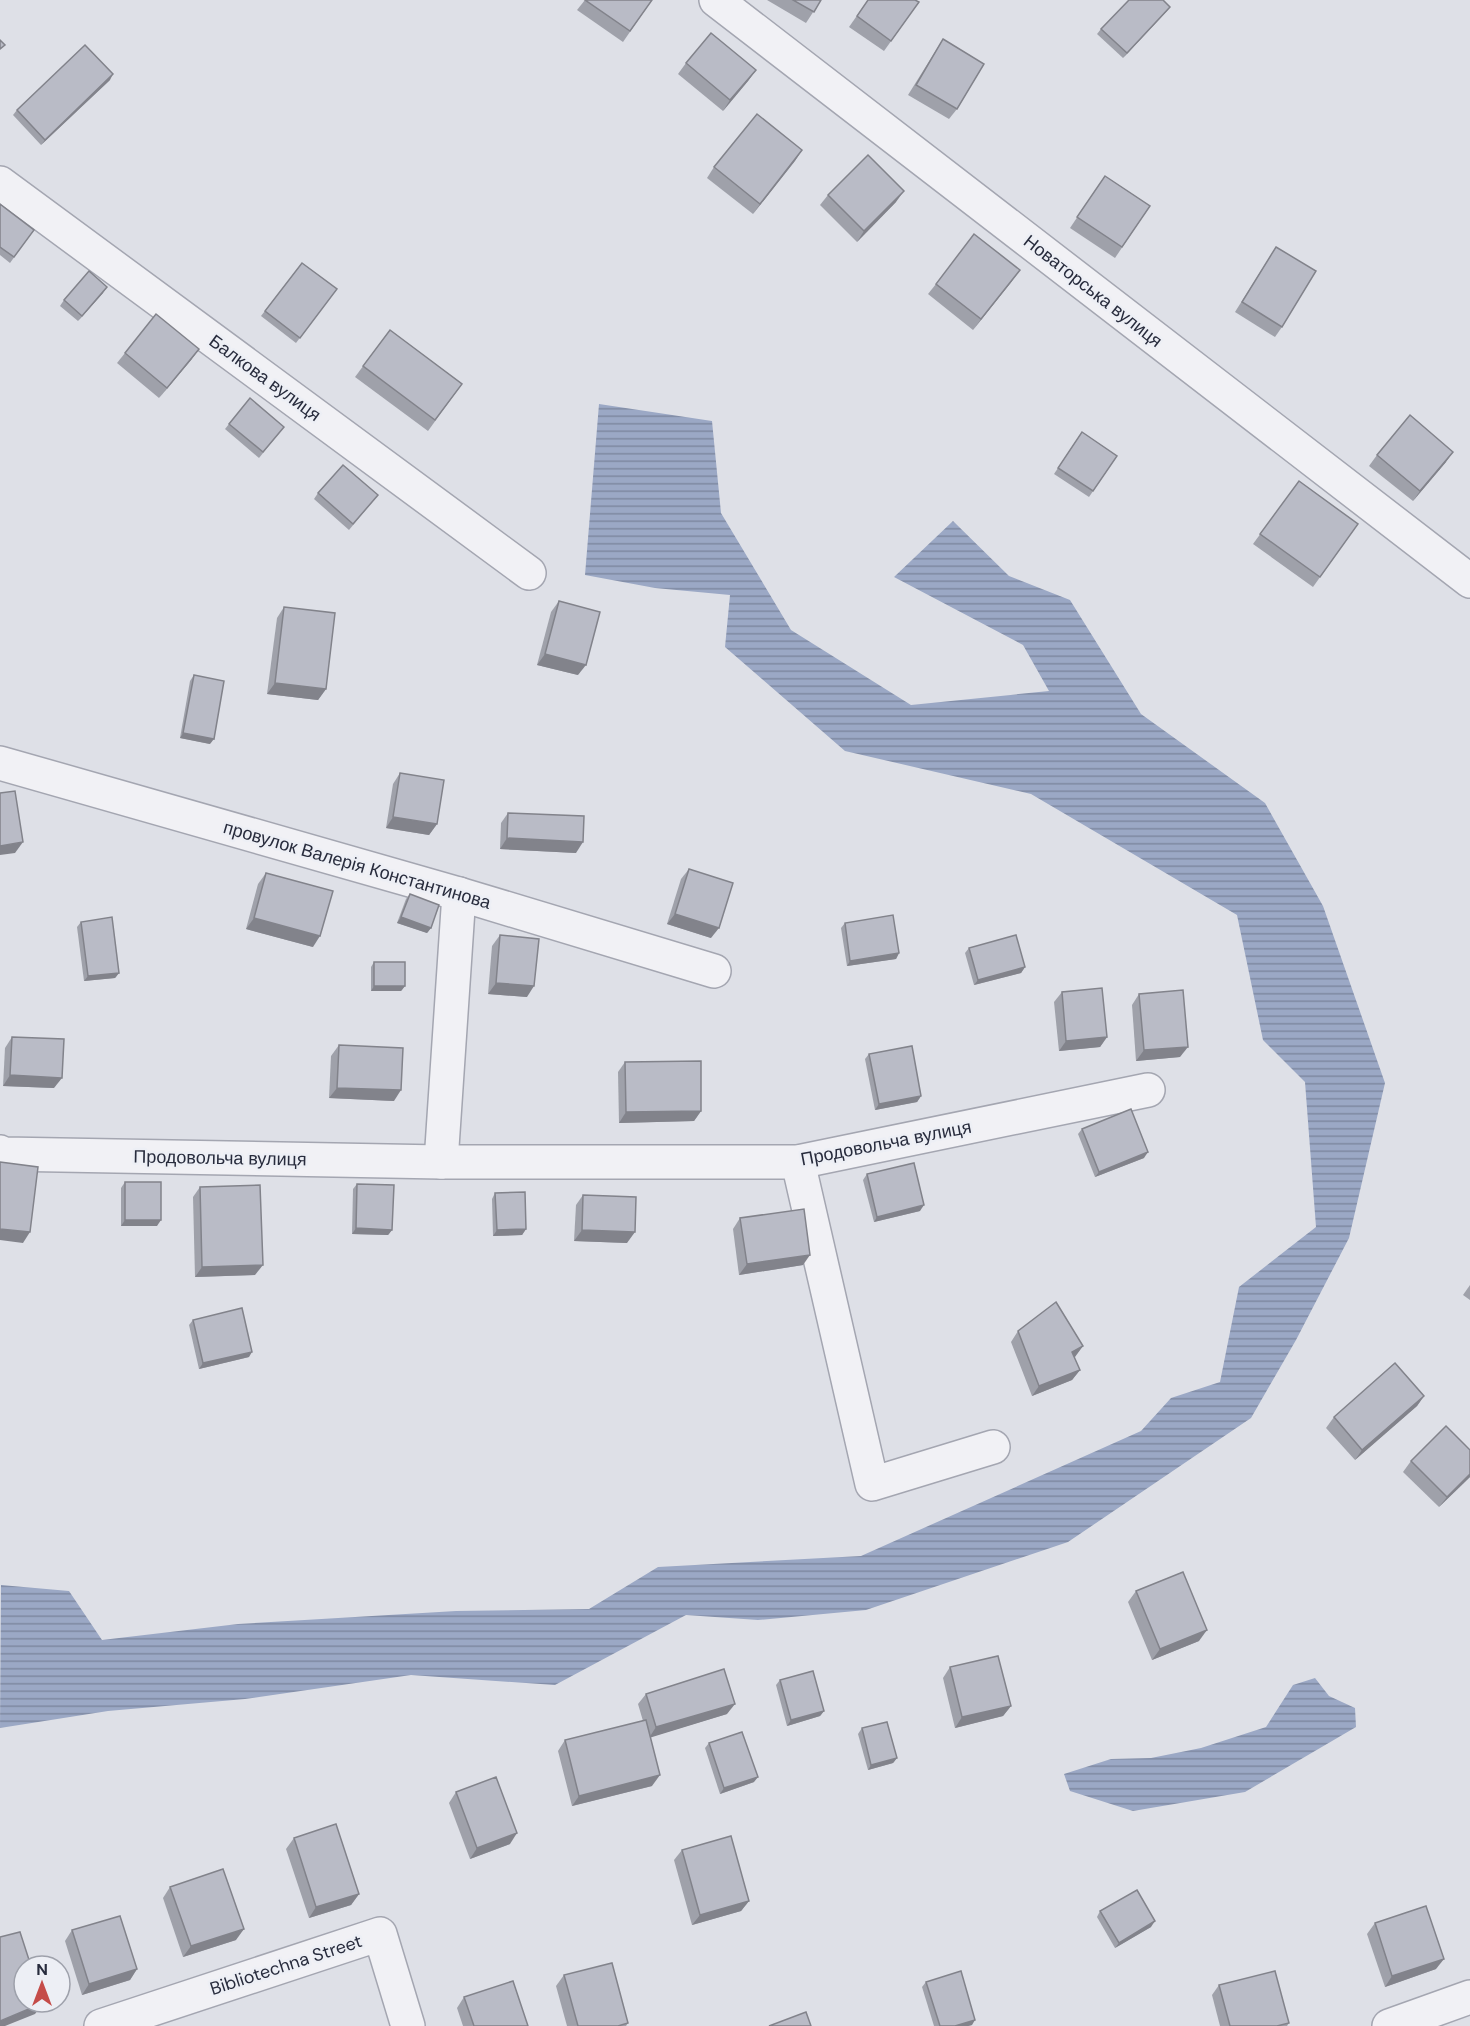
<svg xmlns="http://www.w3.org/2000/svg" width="1470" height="2026" viewBox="0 0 1470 2026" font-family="'DM Sans',sans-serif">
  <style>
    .water { fill: url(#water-rules) }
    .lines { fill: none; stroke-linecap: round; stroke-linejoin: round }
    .minor-casing { stroke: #a4a6b1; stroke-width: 36 }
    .minor { stroke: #f1f1f5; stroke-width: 33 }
    .wall { fill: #9fa1aa }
    .shaded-wall { fill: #82838b }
    .building { fill: #b9bbc6; stroke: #82838b; stroke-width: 1.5 }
    .labels { text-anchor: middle; stroke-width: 5; stroke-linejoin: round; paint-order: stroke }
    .street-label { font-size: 18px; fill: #282c3d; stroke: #edeff5 }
  </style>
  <defs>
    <pattern id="water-rules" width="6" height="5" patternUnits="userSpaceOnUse" patternTransform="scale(1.5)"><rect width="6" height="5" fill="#9ba8c5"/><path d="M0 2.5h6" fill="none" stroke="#7e89a1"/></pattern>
  </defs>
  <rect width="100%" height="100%" fill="#dee0e7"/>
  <g class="water">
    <path d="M 599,404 L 712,421 L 721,513 L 791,630 L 911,705 L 1049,691 L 1023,645 L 894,577 L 953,521 L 1009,576 L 1070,600 L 1141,714 L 1265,803 L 1323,906 L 1385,1083 L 1349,1238 L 1296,1340 L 1251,1418 L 1068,1542 L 866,1610 L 758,1620 L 686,1615 L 555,1685 L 411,1675 L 245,1699 L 108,1711 L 0,1728 L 1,1585 L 69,1591 L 102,1640 L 238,1624 L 456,1611 L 589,1609 L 658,1567 L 861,1556 L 1141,1431 L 1171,1398 L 1220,1382 L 1239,1287 L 1316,1227 L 1305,1082 L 1263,1040 L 1237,915 L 1031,794 L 845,751 L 725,647 L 730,595 L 655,588 L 585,575 Z"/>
    <path d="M 1315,1678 L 1329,1696 L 1355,1708 L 1356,1727 L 1245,1792 L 1133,1811 L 1070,1791 L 1064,1774 L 1111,1759 L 1151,1758 L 1201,1748 L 1266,1727 L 1293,1685 Z"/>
  </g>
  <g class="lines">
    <g class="minor-casing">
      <g id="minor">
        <path d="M 716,0 L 1470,581"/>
        <path d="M 0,183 L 529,573"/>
        <path d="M 0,763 L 459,894 L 714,971"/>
        <path d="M 0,1152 L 4,1154 L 441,1162 L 798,1162 L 1148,1090"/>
        <path d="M 441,1162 L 459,894"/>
        <path d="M 798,1162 L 872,1484 L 993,1447"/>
        <path d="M 101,2026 L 380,1934 L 408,2026"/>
        <path d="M 1389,2026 L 1470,1997"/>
      </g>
    </g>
    <use href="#minor" class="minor"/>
  </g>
  <g class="wall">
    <path d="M 585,0 L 652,0 L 623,42 L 577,10 Z"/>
    <path d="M 767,0 L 821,0 L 806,23 Z"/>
    <path d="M 868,0 L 919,2 L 884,51 L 849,27 Z"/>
    <path d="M 1170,7 L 1166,12 L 1123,58 L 1097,34 L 1101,29 Z"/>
    <path d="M 943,39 L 957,109 L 949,119 L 908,95 Z"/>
    <path d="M 686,63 L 756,70 L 748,81 L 723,111 L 678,74 Z"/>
    <path d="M 110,80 L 41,145 L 13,115 L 17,110 Z"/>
    <path d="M 802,150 L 753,214 L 707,178 L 714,167 Z"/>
    <path d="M 1105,176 L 1150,206 L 1115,258 L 1070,228 Z"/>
    <path d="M 828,195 L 896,202 L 857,242 L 820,205 Z"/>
    <path d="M 0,204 L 34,230 L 10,263 L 0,255 Z"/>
    <path d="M 1276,247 L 1282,327 L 1275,337 L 1235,312 Z"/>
    <path d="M 302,263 L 337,289 L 296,343 L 261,316 Z"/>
    <path d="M 1012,281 L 973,330 L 928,294 L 936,284 Z"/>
    <path d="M 103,293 L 78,321 L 60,306 L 64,300 Z"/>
    <path d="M 390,330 L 462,384 L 428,431 L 355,377 Z"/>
    <path d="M 199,349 L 191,360 L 159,398 L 117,363 L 125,353 Z"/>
    <path d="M 229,424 L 280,432 L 259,458 L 225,429 Z"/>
    <path d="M 1082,432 L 1117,456 L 1089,497 L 1054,474 Z"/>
    <path d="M 1377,455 L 1446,462 L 1413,501 L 1369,466 Z"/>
    <path d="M 1299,481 L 1358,524 L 1313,587 L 1253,544 Z"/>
    <path d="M 318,493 L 378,495 L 349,530 L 314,499 Z"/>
    <path d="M 559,601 L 578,675 L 537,665 L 551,612 Z"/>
    <path d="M 284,607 L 326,689 L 318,700 L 267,694 L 277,618 Z"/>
    <path d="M 194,675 L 210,744 L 180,738 L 190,681 Z"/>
    <path d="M 400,773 L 437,824 L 429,835 L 386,828 L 393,784 Z"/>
    <path d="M 508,813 L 576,853 L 500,849 L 501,823 Z"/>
    <path d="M 689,869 L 711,938 L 667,924 L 681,879 Z"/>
    <path d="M 266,873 L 313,947 L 246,929 L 258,884 Z"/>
    <path d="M 410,894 L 431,928 L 427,933 L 397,923 L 406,899 Z"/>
    <path d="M 81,922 L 119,973 L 115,978 L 84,981 L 77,927 Z"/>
    <path d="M 845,923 L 899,953 L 896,959 L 847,966 L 841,928 Z"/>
    <path d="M 500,935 L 527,997 L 488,994 L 492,946 Z"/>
    <path d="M 969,948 L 1025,967 L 1021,973 L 974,985 L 965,953 Z"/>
    <path d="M 374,962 L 405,986 L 401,991 L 371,991 L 371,967 Z"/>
    <path d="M 1062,992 L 1107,1037 L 1100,1047 L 1059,1051 L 1054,1002 Z"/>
    <path d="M 1139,994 L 1180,1057 L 1136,1061 L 1132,1005 Z"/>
    <path d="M 12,1037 L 54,1088 L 3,1086 L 5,1048 Z"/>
    <path d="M 339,1045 L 394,1101 L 329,1098 L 331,1056 Z"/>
    <path d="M 869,1054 L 921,1096 L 917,1102 L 875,1110 L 865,1059 Z"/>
    <path d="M 625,1062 L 701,1111 L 694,1121 L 619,1123 L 618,1072 Z"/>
    <path d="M 1082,1129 L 1144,1158 L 1095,1177 L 1078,1134 Z"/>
    <path d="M 867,1174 L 920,1211 L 874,1222 L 863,1180 Z"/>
    <path d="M 125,1182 L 157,1226 L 121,1226 L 121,1188 Z"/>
    <path d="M 357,1184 L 392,1230 L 388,1235 L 352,1234 L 353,1189 Z"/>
    <path d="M 200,1187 L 255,1275 L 195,1277 L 193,1197 Z"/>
    <path d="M 495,1193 L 526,1229 L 522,1235 L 493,1236 L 492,1199 Z"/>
    <path d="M 583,1195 L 627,1243 L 574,1241 L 576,1205 Z"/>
    <path d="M 740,1218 L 803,1265 L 739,1275 L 733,1229 Z"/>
    <path d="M 1470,1285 L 1470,1300 L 1463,1295 Z"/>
    <path d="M 193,1320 L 249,1357 L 199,1369 L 189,1325 Z"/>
    <path d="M 1018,1331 L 1083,1346 L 1074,1357 L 1080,1370 L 1072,1380 L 1032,1396 L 1011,1342 Z"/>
    <path d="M 1424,1396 L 1417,1406 L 1355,1460 L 1326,1428 L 1334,1417 Z"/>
    <path d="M 1411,1461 L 1470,1477 L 1439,1507 L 1403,1472 Z"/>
    <path d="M 1136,1591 L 1199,1641 L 1152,1660 L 1128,1602 Z"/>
    <path d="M 950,1667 L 1011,1706 L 1003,1716 L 955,1728 L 943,1678 Z"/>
    <path d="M 780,1680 L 824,1711 L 820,1716 L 787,1726 L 776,1685 Z"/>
    <path d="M 646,1694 L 727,1714 L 650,1737 L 652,1786 L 572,1806 L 558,1751 L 565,1740 L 643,1721 L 638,1704 Z"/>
    <path d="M 862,1728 L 897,1758 L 893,1763 L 868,1770 L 858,1734 Z"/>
    <path d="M 709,1743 L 754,1782 L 720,1794 L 705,1748 Z"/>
    <path d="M 456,1792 L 510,1844 L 470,1859 L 449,1803 Z"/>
    <path d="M 294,1838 L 359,1894 L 351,1905 L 309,1918 L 286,1849 Z"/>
    <path d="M 682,1850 L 749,1901 L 741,1911 L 692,1925 L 674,1860 Z"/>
    <path d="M 170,1887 L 236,1940 L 183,1957 L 163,1898 Z"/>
    <path d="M 1100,1911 L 1151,1927 L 1115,1948 L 1097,1917 Z"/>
    <path d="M 1375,1923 L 1436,1969 L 1385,1987 L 1367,1934 Z"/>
    <path d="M 72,1930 L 137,1969 L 130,1980 L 82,1995 L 65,1941 Z"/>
    <path d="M 564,1975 L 628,2023 L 626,2026 L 567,2026 L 556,1986 Z"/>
    <path d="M 926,1982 L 972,2025 L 968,2026 L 934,2026 L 922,1987 Z"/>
    <path d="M 1219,1985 L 1289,2023 L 1287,2026 L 1220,2026 L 1212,1995 Z"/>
    <path d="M 464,1997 L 528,2026 L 463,2026 L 457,2008 Z"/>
  </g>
  <g class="shaded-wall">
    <path d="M 1170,7 L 1166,12 L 1123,58 L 1127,53 Z"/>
    <path d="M 756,70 L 748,81 L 723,111 L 730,100 Z"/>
    <path d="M 113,74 L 110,80 L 41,145 L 45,140 Z"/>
    <path d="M 802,150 L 795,161 L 753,214 L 760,204 Z"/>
    <path d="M 904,191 L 896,202 L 857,242 L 864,231 Z"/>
    <path d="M 1020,270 L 1012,281 L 973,330 L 981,319 Z"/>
    <path d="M 107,287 L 103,293 L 78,321 L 82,316 Z"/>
    <path d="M 199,349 L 191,360 L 159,398 L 167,388 Z"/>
    <path d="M 1453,452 L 1446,462 L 1413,501 L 1420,491 Z"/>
    <path d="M 545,654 L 586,665 L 578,675 L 537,665 Z"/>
    <path d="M 275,683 L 326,689 L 318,700 L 267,694 Z"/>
    <path d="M 183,733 L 214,739 L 210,744 L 180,738 Z"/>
    <path d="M 393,817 L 437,824 L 429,835 L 386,828 Z"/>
    <path d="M 507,838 L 583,842 L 576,853 L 500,849 Z"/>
    <path d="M 23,842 L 15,853 L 0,855 L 0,846 Z"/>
    <path d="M 675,914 L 719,928 L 711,938 L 667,924 Z"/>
    <path d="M 401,917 L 431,928 L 427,933 L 397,923 Z"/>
    <path d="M 254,918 L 320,936 L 313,947 L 246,929 Z"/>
    <path d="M 899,953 L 896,959 L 847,966 L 850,961 Z"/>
    <path d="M 1025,967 L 1021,973 L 974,985 L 978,980 Z"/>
    <path d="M 119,973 L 115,978 L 84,981 L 88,976 Z"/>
    <path d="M 496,983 L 534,986 L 527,997 L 488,994 Z"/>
    <path d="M 374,986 L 405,986 L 401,991 L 371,991 Z"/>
    <path d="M 1107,1037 L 1100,1047 L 1059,1051 L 1066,1041 Z"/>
    <path d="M 1188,1047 L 1180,1057 L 1136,1061 L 1144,1050 Z"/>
    <path d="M 10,1075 L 62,1078 L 54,1088 L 3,1086 Z"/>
    <path d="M 337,1088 L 401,1090 L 394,1101 L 329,1098 Z"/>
    <path d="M 921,1096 L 917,1102 L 875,1110 L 879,1104 Z"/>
    <path d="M 701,1111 L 694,1121 L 619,1123 L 626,1112 Z"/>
    <path d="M 1148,1152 L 1144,1158 L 1095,1177 L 1099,1172 Z"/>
    <path d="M 924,1205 L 920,1211 L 874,1222 L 877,1217 Z"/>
    <path d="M 125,1220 L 161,1220 L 157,1226 L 121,1226 Z"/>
    <path d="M 356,1228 L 392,1230 L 388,1235 L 352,1234 Z"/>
    <path d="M 0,1229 L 30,1232 L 23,1243 L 0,1240 Z"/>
    <path d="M 526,1229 L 522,1235 L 493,1236 L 497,1230 Z"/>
    <path d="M 582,1230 L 635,1232 L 627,1243 L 574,1241 Z"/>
    <path d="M 810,1255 L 803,1265 L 739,1275 L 747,1264 Z"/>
    <path d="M 263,1265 L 255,1275 L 195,1277 L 202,1267 Z"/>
    <path d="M 1083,1346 L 1075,1357 L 1064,1363 L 1072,1352 Z"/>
    <path d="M 252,1352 L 249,1357 L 199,1369 L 203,1363 Z"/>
    <path d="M 1080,1370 L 1072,1380 L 1032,1396 L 1039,1386 Z"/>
    <path d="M 1424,1396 L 1417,1406 L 1355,1460 L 1362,1450 Z"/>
    <path d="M 1470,1474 L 1470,1477 L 1439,1507 L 1447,1497 Z"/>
    <path d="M 1207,1630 L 1199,1641 L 1152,1660 L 1160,1649 Z"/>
    <path d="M 735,1704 L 727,1714 L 649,1738 L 656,1727 Z"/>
    <path d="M 1011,1706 L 1003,1716 L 955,1728 L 962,1717 Z"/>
    <path d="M 824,1711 L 820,1716 L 787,1726 L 791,1720 Z"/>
    <path d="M 897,1758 L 893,1763 L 868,1770 L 871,1765 Z"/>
    <path d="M 660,1775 L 652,1786 L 572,1806 L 579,1796 Z"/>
    <path d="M 758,1777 L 754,1782 L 720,1794 L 724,1788 Z"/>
    <path d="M 517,1833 L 510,1844 L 470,1859 L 477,1848 Z"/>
    <path d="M 359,1894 L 351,1905 L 309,1918 L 316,1907 Z"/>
    <path d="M 749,1901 L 741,1911 L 692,1925 L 700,1915 Z"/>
    <path d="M 1155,1921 L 1151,1927 L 1115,1948 L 1119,1943 Z"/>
    <path d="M 244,1929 L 236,1940 L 183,1957 L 191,1946 Z"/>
    <path d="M 1444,1959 L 1436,1969 L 1385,1987 L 1392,1976 Z"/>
    <path d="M 137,1969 L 130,1980 L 82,1995 L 89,1984 Z"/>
    <path d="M 43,2003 L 35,2014 L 5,2026 L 0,2026 L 0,2021 Z"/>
    <path d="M 975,2020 L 972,2025 L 968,2026 L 955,2026 Z"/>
  </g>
  <g class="building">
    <path d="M 585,0 L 652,0 L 630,31 Z"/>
    <path d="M 793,0 L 821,0 L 814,12 Z"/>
    <path d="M 868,0 L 915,0 L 919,2 L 891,41 L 857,16 Z"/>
    <path d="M 1129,0 L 1163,0 L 1170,7 L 1127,53 L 1101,29 Z"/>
    <path d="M 711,33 L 756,70 L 730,100 L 686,63 Z"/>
    <path d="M 943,39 L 984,64 L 957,109 L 916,85 Z"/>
    <path d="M 0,40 L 5,45 L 0,49 Z"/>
    <path d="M 85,45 L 113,74 L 45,140 L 17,110 Z"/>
    <path d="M 757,114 L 802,150 L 760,204 L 714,167 Z"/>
    <path d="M 868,155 L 904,191 L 864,231 L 828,195 Z"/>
    <path d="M 1105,176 L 1150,206 L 1122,247 L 1077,217 Z"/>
    <path d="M 0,204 L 34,230 L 14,257 L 0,247 Z"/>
    <path d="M 974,234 L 1020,270 L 981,319 L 936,284 Z"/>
    <path d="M 1276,247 L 1316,271 L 1282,327 L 1242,302 Z"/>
    <path d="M 302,263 L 337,289 L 300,338 L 265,311 Z"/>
    <path d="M 89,271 L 107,287 L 82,316 L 64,300 Z"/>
    <path d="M 156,314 L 199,349 L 167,388 L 125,353 Z"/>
    <path d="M 390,330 L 462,384 L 435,420 L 363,366 Z"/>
    <path d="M 250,398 L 284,427 L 263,452 L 229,424 Z"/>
    <path d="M 1410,415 L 1453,452 L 1420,491 L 1377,455 Z"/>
    <path d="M 1082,432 L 1117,456 L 1093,491 L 1058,468 Z"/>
    <path d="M 343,465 L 378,495 L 353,524 L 318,493 Z"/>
    <path d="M 1299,481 L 1358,524 L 1320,577 L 1260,534 Z"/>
    <path d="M 559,601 L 600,612 L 586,665 L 545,654 Z"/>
    <path d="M 284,607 L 335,613 L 326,689 L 275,683 Z"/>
    <path d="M 194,675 L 224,681 L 214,739 L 183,733 Z"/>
    <path d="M 400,773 L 444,780 L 437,824 L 393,817 Z"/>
    <path d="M 15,791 L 23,842 L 0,846 L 0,793 Z"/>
    <path d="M 508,813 L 584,816 L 583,842 L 507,838 Z"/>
    <path d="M 689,869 L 733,883 L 719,928 L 675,914 Z"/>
    <path d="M 266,873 L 333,891 L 320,936 L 254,918 Z"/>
    <path d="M 410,894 L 439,905 L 431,928 L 401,917 Z"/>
    <path d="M 893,915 L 899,953 L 850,961 L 845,923 Z"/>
    <path d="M 112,917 L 119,973 L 88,976 L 81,922 Z"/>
    <path d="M 500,935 L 539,939 L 534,986 L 496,983 Z"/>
    <path d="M 1016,935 L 1025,967 L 978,980 L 969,948 Z"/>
    <rect x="374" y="962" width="31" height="24"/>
    <path d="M 1102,988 L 1107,1037 L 1066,1041 L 1062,992 Z"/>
    <path d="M 1183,990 L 1188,1047 L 1144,1050 L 1139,994 Z"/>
    <path d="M 12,1037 L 64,1039 L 62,1078 L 10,1075 Z"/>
    <path d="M 339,1045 L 403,1048 L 401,1090 L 337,1088 Z"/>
    <path d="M 912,1046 L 921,1096 L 879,1104 L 869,1054 Z"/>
    <path d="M 701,1061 L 701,1111 L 626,1112 L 625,1062 Z"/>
    <path d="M 1131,1109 L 1148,1152 L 1099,1172 L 1082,1129 Z"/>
    <path d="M 0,1162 L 38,1167 L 30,1232 L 0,1229 Z"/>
    <path d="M 914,1163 L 924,1205 L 877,1217 L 867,1174 Z"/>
    <rect x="125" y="1182" width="36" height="38"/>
    <path d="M 357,1184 L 394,1185 L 392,1230 L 356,1228 Z"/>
    <path d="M 260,1185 L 263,1265 L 202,1267 L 200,1187 Z"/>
    <path d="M 525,1192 L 526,1229 L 497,1230 L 495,1193 Z"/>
    <path d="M 583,1195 L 636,1197 L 635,1232 L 582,1230 Z"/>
    <path d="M 804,1209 L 810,1255 L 747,1264 L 740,1218 Z"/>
    <path d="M 1056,1302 L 1083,1346 L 1072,1352 L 1080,1370 L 1039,1386 L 1018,1331 Z"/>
    <path d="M 242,1308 L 252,1352 L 203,1363 L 193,1320 Z"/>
    <path d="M 1395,1363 L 1424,1396 L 1362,1450 L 1334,1417 Z"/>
    <path d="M 1446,1426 L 1470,1450 L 1470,1474 L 1447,1497 L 1411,1461 Z"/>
    <path d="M 1183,1572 L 1207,1630 L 1160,1649 L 1136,1591 Z"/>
    <path d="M 998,1656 L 1011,1706 L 962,1717 L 950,1667 Z"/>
    <path d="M 724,1669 L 735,1704 L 656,1727 L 646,1694 Z"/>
    <path d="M 813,1671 L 824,1711 L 791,1720 L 780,1680 Z"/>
    <path d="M 646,1720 L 660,1775 L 579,1796 L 565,1740 Z"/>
    <path d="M 887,1722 L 897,1758 L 871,1765 L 862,1728 Z"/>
    <path d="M 742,1732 L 758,1777 L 724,1788 L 709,1743 Z"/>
    <path d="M 496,1777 L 517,1833 L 477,1848 L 456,1792 Z"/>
    <path d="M 336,1824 L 359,1894 L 316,1907 L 294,1838 Z"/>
    <path d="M 731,1836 L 749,1901 L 700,1915 L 682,1850 Z"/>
    <path d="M 223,1869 L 244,1929 L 191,1946 L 170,1887 Z"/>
    <path d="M 1137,1890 L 1155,1921 L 1119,1943 L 1100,1911 Z"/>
    <path d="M 1426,1906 L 1444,1959 L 1392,1976 L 1375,1923 Z"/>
    <path d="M 120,1916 L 137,1969 L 89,1984 L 72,1930 Z"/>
    <path d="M 20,1932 L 31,1966 L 24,1966 L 24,2002 L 42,2002 L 43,2003 L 0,2021 L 0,1937 Z"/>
    <path d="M 612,1963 L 628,2023 L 618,2026 L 578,2026 L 564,1975 Z"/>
    <path d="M 961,1971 L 975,2020 L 955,2026 L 940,2026 L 926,1982 Z"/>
    <path d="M 1275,1971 L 1289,2023 L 1277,2026 L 1230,2026 L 1219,1985 Z"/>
    <path d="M 513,1981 L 528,2026 L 474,2026 L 464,1997 Z"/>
    <path d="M 806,2012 L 811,2026 L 769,2026 Z"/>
  </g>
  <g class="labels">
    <g class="street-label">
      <text transform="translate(1093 291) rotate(38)" y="6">Новаторська вулиця</text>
      <text transform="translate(265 378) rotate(36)" y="6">Балкова вулиця</text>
      <text transform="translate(357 865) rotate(16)" y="6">провулок Валерія Константинова</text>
      <text transform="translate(886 1143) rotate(-11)" y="6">Продовольча вулиця</text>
      <text transform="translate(220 1158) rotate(1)" y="6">Продовольча вулиця</text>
      <text transform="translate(286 1965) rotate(-18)" y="6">Bibliotechna Street</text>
    </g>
  </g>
  <g transform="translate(42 1984)"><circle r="28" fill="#edeff5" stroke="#9ea1ab" stroke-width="1.5"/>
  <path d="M0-4.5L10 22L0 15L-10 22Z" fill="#c54c49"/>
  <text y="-9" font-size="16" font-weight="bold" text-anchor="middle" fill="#282c3d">N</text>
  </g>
</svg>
